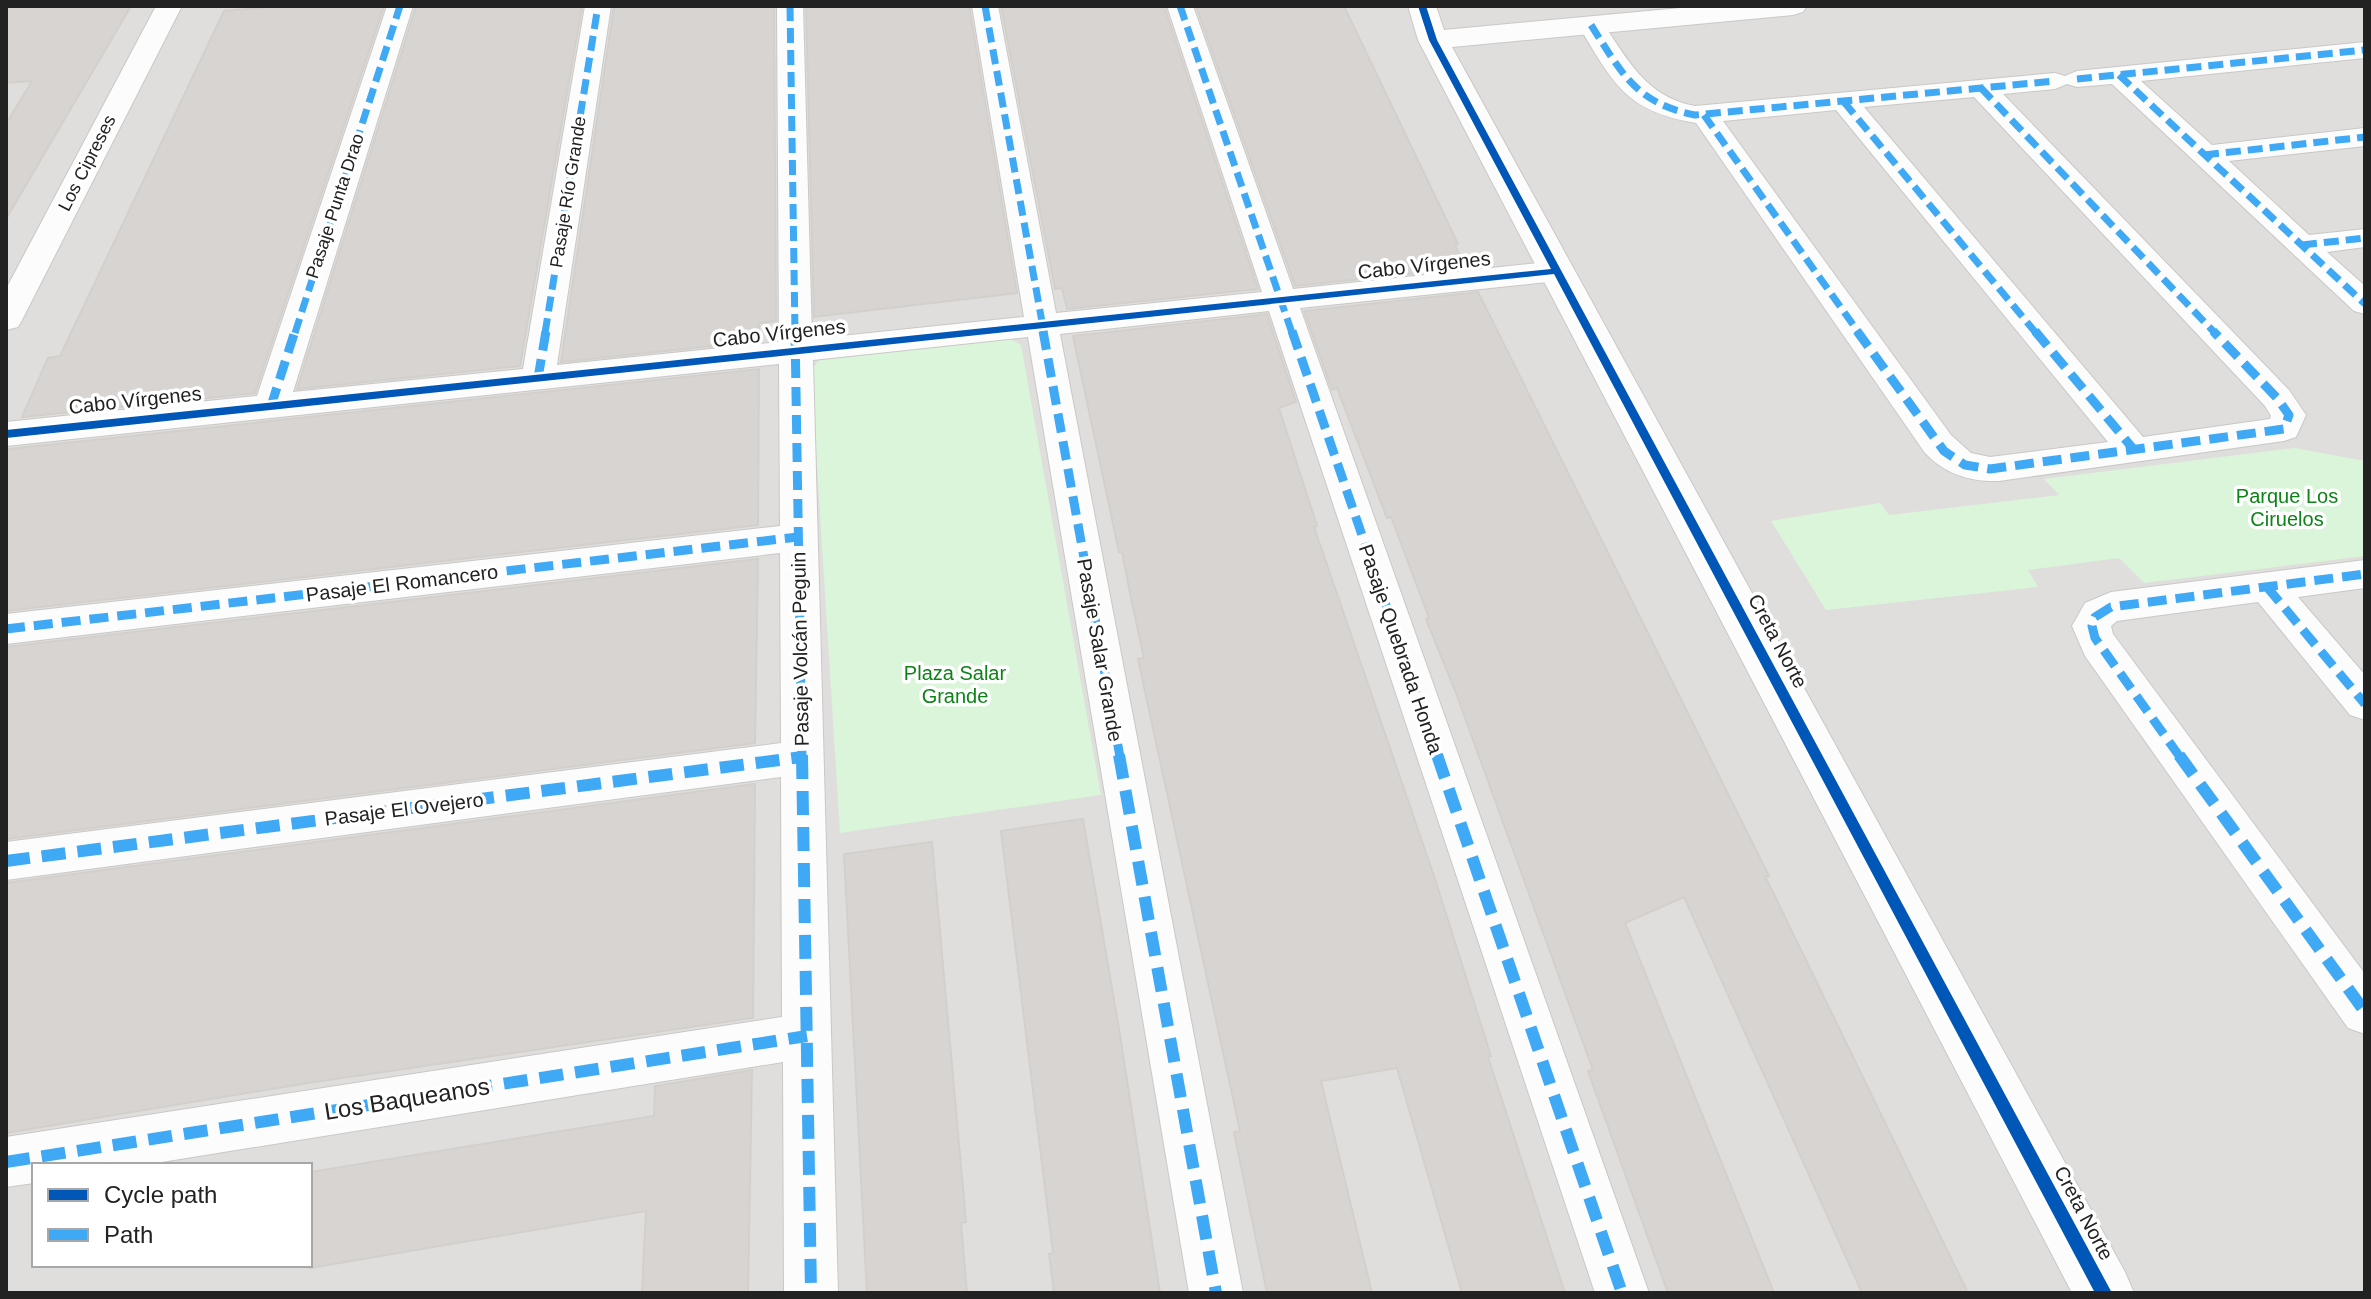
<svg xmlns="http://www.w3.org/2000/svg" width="2371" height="1299" viewBox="0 0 2371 1299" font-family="Helvetica,sans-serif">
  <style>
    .residential { fill: #dfdedc; fill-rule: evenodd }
    .park { fill: #daf5da }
    .building { fill: #d7d4d2; stroke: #d3d0cc; stroke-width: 2 }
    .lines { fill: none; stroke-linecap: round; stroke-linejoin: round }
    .minor-casing { stroke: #c9c8c7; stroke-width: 2 }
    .tertiary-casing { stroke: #c9c8c7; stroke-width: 2 }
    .minor { fill: #fdfcfc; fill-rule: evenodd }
    .tertiary { fill: #fdfcfc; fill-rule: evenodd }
    .quiet-far2 { stroke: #3fa9f5; stroke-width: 7; stroke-dasharray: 15 7; stroke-linecap: butt }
    .quiet-far1 { stroke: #3fa9f5; stroke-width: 9; stroke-dasharray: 19 9; stroke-linecap: butt }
    .quiet { stroke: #3fa9f5; stroke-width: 12; stroke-dasharray: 24 12; stroke-linecap: butt }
    .cycleway-casing { stroke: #fff; stroke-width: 5 }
    .cycleway { fill: #0057b8; fill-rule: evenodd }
    .labels { text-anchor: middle; stroke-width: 7; stroke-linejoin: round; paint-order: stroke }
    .far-street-label { font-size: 18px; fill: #222; stroke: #fff }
    .street-label { font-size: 20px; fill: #222; stroke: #fff }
    .park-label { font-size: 20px; fill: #0c8416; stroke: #fff }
    .near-street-label { font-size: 24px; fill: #222; stroke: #fff }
  </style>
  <rect width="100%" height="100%" fill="#f0eeeb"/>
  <path class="residential" d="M 6,6 L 2365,6 L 2365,1293 L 6,1293 ZM 34,1165 L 310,1165 L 310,1265 L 34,1265 Z"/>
  <g class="park">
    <path d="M 1005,336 L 1021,345 L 1101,795 L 840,833 L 811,370 L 822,356 Z"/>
    <path d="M 2295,448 L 2365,461 L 2365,556 L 2144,583 L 2119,558 L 2028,570 L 2038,587 L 1826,610 L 1771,521 L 1880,503 L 1889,515 L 2059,495 L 2044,479 Z"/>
  </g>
  <g class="building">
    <path d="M 6,6 L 131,6 L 6,219 L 6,124 L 32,81 L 6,83 Z"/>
    <path d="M 283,6 L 384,6 L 255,393 L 22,417 L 48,358 L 60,356 L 224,11 Z"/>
    <path d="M 416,6 L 582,6 L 520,366 L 297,389 Z"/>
    <path d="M 614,6 L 774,6 L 776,321 L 759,323 L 759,341 L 561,362 Z"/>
    <path d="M 806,6 L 969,6 L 1017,293 L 814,317 Z"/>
    <path d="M 1001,6 L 1164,6 L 1258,289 L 1067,309 L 1062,288 L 1055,289 Z"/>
    <path d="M 1196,6 L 1344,6 L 1458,244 L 1455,245 L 1466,268 L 1295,286 Z"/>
    <path d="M 1478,292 L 1769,876 L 1765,876 L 1968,1293 L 1862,1293 L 1684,897 L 1625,923 L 1774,1293 L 1668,1293 L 1588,1071 L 1593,1070 L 1456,693 L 1426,619 L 1429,618 L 1391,517 L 1387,518 L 1337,388 L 1332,390 L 1304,311 Z"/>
    <path d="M 1267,314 L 1296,402 L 1279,408 L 1317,526 L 1314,527 L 1435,879 L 1491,1056 L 1488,1057 L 1565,1293 L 1462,1293 L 1397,1068 L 1321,1081 L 1372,1293 L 1267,1293 L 1234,1132 L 1240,1131 L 1138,659 L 1144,658 L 1132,603 L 1122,552 L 1119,552 L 1073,336 Z"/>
    <path d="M 759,369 L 758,525 L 6,611 L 6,455 L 9,449 Z"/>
    <path d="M 758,559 L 755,743 L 6,839 L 6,647 Z"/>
    <path d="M 755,784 L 753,1018 L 308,1083 L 6,1133 L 6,883 Z"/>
    <path d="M 1083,819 L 1120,1035 L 1160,1293 L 1054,1293 L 1049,1254 L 1053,1253 L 1001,831 Z"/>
    <path d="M 932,842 L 966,1222 L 961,1223 L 967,1293 L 867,1293 L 844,854 Z"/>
    <path d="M 752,1070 L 748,1293 L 642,1293 L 646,1211 L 310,1268 L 310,1172 L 654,1116 L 655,1086 Z"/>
  </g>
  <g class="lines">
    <g class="minor-casing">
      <g id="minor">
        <path d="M 156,6 L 182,6 L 22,320 L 18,327 L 6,330 L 6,289 Z"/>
        <path d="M 387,6 L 413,6 L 293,392 L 523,369 L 585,6 L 611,6 L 557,365 L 779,342 L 777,6 L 803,6 L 812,339 L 1024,317 L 972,6 L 998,6 L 1056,313 L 1262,292 L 1167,6 L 1193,6 L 1293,289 L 1557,261 L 1568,264 L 1573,271 L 1568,278 L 1557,281 L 1300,308 L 1649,1293 L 1595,1293 L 1269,311 L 1060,334 L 1243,1293 L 1189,1293 L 1028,337 L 813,360 L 838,1293 L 784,1293 L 783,1062 L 143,1165 L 34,1165 L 34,1183 L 6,1187 L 6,1137 L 782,1017 L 781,777 L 6,880 L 6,842 L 781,743 L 780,553 L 6,644 L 6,614 L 780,526 L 779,364 L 6,446 L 6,422 L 257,396 Z"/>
        <path d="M 1591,17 L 1600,19 C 1627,58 1645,97 1695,106 L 2055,73 L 2065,76 L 2077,71 L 2365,42 L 2365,58 L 2141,81 L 2212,145 L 2365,128 L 2365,146 L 2229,161 L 2309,235 L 2365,229 L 2365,247 L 2327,252 L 2365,286 L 2365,314 L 2354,311 L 2112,84 L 2077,87 L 2067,84 L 2055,89 L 2003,94 L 2289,390 L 2306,415 L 2296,437 L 2284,441 L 1999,481 C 1970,482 1945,474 1925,453 L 1696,123 C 1624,111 1613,82 1578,25 L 1582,19 ZM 1974,97 L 2265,406 L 2271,416 L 2270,419 L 2143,437 L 1864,107 ZM 1836,110 L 2108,442 L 1990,457 L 1971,453 L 1951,435 L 1723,121 Z"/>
        <path d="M 2365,560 L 2365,588 L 2298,597 L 2365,675 L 2365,720 L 2350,715 L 2258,602 L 2117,621 L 2111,626 L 2113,634 L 2365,974 L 2365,1034 L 2348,1028 L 2085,656 L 2072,626 L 2085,603 L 2111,592 Z"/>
      </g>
    </g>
    <g class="tertiary-casing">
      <path id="tertiary" d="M 1408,6 L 1436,6 L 1444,30 L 1702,6 L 1807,6 L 1803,12 L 1793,15 L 1452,47 L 2125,1272 L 2134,1293 L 2072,1293 L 1418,40 Z"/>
    </g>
    <use href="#minor" class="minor"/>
    <use href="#tertiary" class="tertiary"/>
    <g class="quiet-far2">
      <path d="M 790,6 L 795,333"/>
      <path d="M 985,6 L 1044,333"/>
      <path d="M 1180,6 L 1292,333"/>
      <path d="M 1591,25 C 1622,73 1635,103 1695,115 L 2055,81"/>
      <path d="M 2119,75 L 2365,304"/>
      <path d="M 2077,79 L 2365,50"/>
      <path d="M 1981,88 L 2215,333"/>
      <path d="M 1844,102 L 2036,333"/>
      <path d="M 1704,115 L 1859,333"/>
      <path d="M 2204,155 L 2365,137"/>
      <path d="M 2302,245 L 2365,238"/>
      <path d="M 295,333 L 400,6"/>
      <path d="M 545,333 L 598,6"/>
    </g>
    <g class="quiet-far1">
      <path d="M 795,331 L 802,757"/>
      <path d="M 1043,331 L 1120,757"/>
      <path d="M 1292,331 L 1438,757"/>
      <path d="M 1857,331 L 1944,451 L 1965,465 L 1990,469 L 2284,429 L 2289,415 L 2277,398 L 2213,331"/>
      <path d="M 2035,331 L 2135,451"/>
      <path d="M 538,378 L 546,331"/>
      <path d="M 271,406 L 295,331"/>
      <path d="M 2267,587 L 2365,704"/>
      <path d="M 6,629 L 798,537"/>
      <path d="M 2180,757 L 2095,638 L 2092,626 L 2095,617 L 2111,607 L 2365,574"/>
    </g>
    <g class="quiet">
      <path d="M 802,755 L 811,1293"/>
      <path d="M 1119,755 L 1216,1293"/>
      <path d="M 1437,755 L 1622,1293"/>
      <path d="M 2179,755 L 2365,1012"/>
      <path d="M 6,861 L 802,757"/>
      <path d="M 6,1162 L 807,1036"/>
    </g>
    <g class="cycleway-casing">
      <path id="cycleway" d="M 1418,6 L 1426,6 L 1437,40 L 2112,1293 L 2095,1293 L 1554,274 L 6,438 L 6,430 L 1551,269 L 1429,40 Z"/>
    </g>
    <use href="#cycleway" class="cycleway"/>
  </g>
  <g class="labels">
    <g class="far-street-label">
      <text transform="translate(87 163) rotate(-63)" y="6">Los Cipreses</text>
      <text transform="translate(568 192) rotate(-81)" y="6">Pasaje Río Grande</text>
      <text transform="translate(335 206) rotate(-72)" y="6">Pasaje Punta Drao</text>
    </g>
    <g class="street-label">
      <text transform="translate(1424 265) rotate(-6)" y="7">Cabo Vírgenes</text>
      <text transform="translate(779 333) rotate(-6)" y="7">Cabo Vírgenes</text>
      <text transform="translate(135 400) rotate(-6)" y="7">Cabo Vírgenes</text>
      <text transform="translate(402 583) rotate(-7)" y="7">Pasaje El Romancero</text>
      <text transform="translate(1778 641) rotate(62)" y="7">Creta Norte</text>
      <text transform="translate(800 649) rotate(-91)" y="7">Pasaje Volcán Peguin</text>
      <text transform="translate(1401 649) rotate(71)" y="7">Pasaje Quebrada Honda</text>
      <text transform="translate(1100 650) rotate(80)" y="7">Pasaje Salar Grande</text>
      <text transform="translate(404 809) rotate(-7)" y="7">Pasaje El Ovejero</text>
      <text transform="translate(2084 1213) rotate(62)" y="7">Creta Norte</text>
    </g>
    <g class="park-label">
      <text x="2287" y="503">Parque Los<tspan x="2287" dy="23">Ciruelos</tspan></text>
      <text x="955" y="680">Plaza Salar<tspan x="955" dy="23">Grande</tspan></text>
    </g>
    <g class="near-street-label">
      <text transform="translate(407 1099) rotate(-9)" y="8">Los Baqueanos</text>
    </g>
  </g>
  <rect width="2371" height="1299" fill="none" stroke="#222222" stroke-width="16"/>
  <rect x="32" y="1163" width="280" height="104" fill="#ffffff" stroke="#a7a7a7" stroke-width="2"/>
  <rect x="48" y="1189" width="40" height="12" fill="#0057b8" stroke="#a7a7a7" stroke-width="2"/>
  <text x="104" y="1203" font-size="24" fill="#222222">Cycle path</text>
  <rect x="48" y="1229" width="40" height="12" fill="#3fa9f5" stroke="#a7a7a7" stroke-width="2"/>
  <text x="104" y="1243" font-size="24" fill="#222222">Path</text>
</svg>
